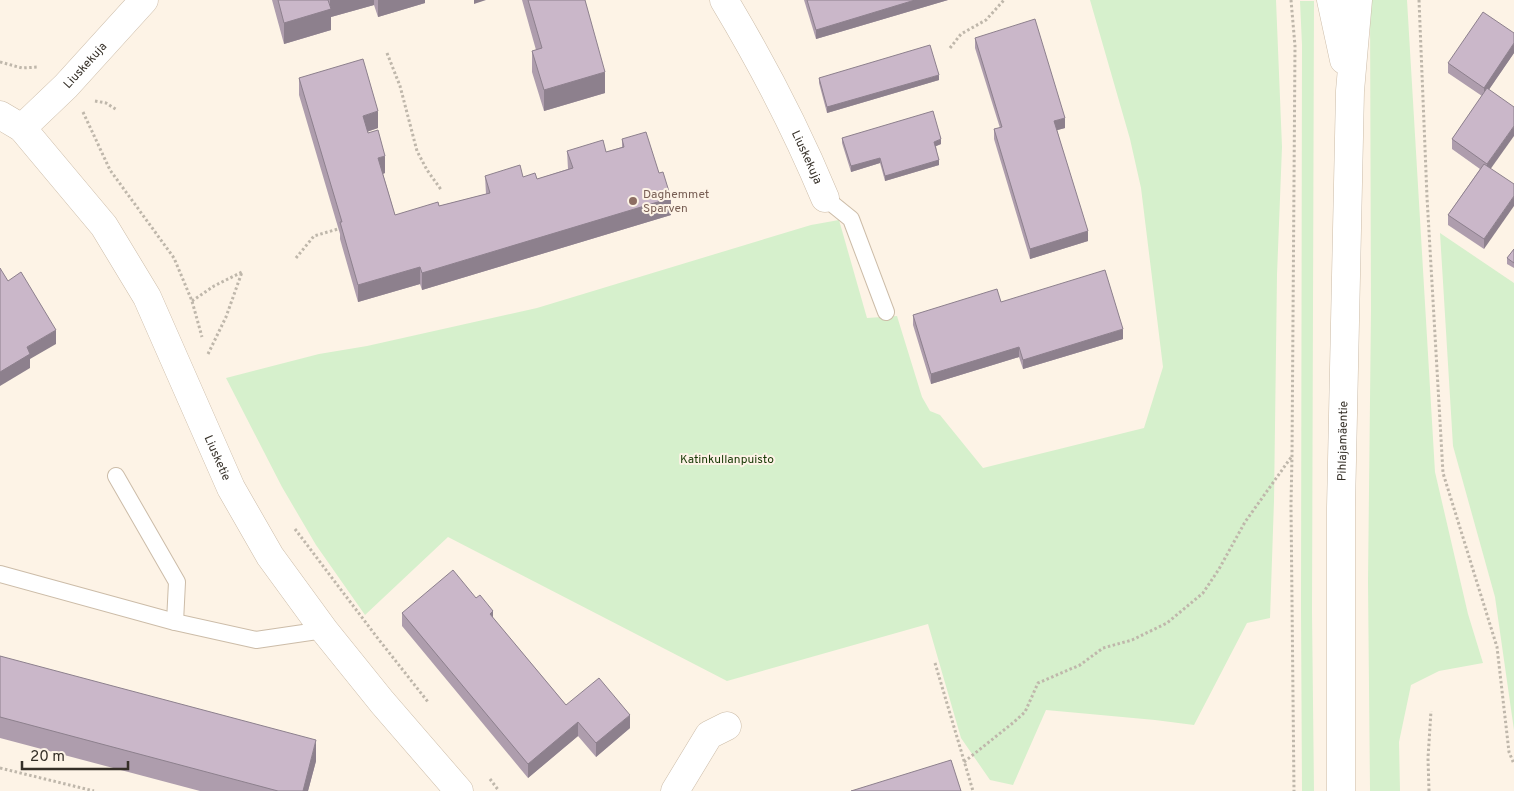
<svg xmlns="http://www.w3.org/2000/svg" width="1514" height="791" viewBox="0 0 1514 791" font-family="Overpass,sans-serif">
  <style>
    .green { fill: #d6f0cc }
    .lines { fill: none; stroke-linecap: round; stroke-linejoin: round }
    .lane-casing { stroke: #ccbca8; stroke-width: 18 }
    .street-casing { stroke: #ccbca8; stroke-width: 29 }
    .secondary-casing { stroke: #ccbca8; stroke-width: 29 }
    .primary-casing { stroke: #ccbca8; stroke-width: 29 }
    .path { stroke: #bfb7ab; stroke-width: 3; stroke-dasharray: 2.5 2.5; stroke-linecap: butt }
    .lane { stroke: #fff; stroke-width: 16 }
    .street { stroke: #fff; stroke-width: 28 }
    .secondary { stroke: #fff; stroke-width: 28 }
    .primary { stroke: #fff; stroke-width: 28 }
    .wall { fill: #ae9dad }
    .shaded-wall { fill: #8d808d }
    .building { fill: #cab7c9; stroke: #8d808d }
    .education-dot { fill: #8d6e63; stroke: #fdf3e6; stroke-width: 2 }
    .labels { text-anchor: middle; stroke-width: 4; stroke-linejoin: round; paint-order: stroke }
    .street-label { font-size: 12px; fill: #352f27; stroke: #fdf3e6 }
    .education-label { font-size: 12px; fill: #785e54; stroke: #fdf3e6; text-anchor: start }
    .park-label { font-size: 12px; fill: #163804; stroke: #fdf3e6 }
  </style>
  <rect width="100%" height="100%" fill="#fdf3e6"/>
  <g class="green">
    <path d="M 1090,0 L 1276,0 L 1282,147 L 1277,275 L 1274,501 L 1270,618 L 1247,623 L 1194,725 L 1155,720 L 1046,710 L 1013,785 L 990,780 L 961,738 L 928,624 L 727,681 L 448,537 L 365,615 L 316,545 L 282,487 L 226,378 L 319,354 L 367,346 L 537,308 L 811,225 L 839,220 L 867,318 L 897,316 L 922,397 L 930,411 L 940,415 L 983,468 L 1144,428 L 1163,367 L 1141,188 L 1130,139 Z"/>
    <path d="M 1370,0 L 1407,0 L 1435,472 L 1468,614 L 1483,663 L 1439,671 L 1411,685 L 1399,742 L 1400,791 L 1370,791 L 1368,582 L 1371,310 Z"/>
    <path d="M 1300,1 L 1314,1 L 1312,612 L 1314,791 L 1302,791 L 1301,609 L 1302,45 Z"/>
    <path d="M 1440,233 L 1514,283 L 1514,730 L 1495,597 L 1453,446 Z"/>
  </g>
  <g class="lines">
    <g class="lane-casing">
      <g id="lane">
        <path d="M 825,198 L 851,219 L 886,312"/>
        <path d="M 116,476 L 177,582 L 175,622"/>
        <path d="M 0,574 L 175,622 L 256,640 L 324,630"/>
      </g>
    </g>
    <g class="street-casing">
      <g id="street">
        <path id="s1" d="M 724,0 C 763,65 796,128 825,198"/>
        <path id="s2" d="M 22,128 L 66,86 L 144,0"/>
        <path d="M 675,791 L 709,735 L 727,726"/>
      </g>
    </g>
    <g class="secondary-casing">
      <g id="secondary">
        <path id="s3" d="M 0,115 L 22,128 L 104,226 L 147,297 L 231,488 L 270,556 L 324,630 L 382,702 L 459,791"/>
      </g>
    </g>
    <g class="primary-casing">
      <g id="primary">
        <path d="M 1331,0 L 1344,60"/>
        <path id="s4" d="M 1341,791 L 1341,507 L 1350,91 L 1358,0"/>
      </g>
    </g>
    <g class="path">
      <path d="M 1291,0 L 1295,46 L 1292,456 L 1291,505 L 1294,791"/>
      <path d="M 1419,0 L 1427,197 L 1443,473 L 1497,647 L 1509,752 L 1514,764"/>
      <path d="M 950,48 L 961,34 L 986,20 L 1004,0"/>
      <path d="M 387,53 L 400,86 L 417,151 L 427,170 L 442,191"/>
      <path d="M 0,62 L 22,68 L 38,67"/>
      <path d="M 95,101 L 106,103 L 117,110"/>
      <path d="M 83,112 L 110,170 L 174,258 L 192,301 L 202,337"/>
      <path d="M 296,258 L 314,236 L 338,229"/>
      <path d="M 192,301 L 214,286 L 242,272"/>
      <path d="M 208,354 L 226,317 L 242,272"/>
      <path d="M 295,529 L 376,636 L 428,702"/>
      <path d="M 935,663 L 973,791"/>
      <path d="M 964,762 L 1014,722 L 1025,712 L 1038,683 L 1080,665 L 1103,648 L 1132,640 L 1167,623 L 1203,593 L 1219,569 L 1245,522 L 1292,456"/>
      <path d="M 0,768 L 94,791"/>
      <path d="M 490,779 L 499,791"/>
      <path d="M 1429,791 L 1428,758 L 1431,711"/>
    </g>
    <use href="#lane" class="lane"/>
    <use href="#street" class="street"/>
    <use href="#secondary" class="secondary"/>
    <use href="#primary" class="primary"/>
  </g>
  <g class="wall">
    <path d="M 272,0 L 425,0 L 425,3 L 378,17 L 374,5 L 331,17 L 331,30 L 284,44 Z"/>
    <path d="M 522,0 L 585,0 L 605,93 L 544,111 L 532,72 L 532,51 L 536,50 Z"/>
    <path d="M 804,0 L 948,0 L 816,39 Z"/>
    <path d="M 975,38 L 1065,128 L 1057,130 L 1088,241 L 1030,259 L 994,139 L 994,129 L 1000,128 L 975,48 Z"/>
    <path d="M 1514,53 L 1489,89 L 1491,169 L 1484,249 L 1448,225 L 1448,215 L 1480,169 L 1452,149 L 1452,139 L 1482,96 L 1448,73 L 1448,63 Z"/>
    <path d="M 299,78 L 378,128 L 367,132 L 385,173 L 383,174 L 395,215 L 439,206 L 486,194 L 485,176 L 523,177 L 537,179 L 568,169 L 567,151 L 606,152 L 622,147 L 622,139 L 671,215 L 422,290 L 420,284 L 358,302 L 340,239 L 340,234 L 299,95 Z"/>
    <path d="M 819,78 L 939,80 L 827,113 L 819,83 Z"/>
    <path d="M 842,138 L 941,144 L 936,146 L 939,165 L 885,181 L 880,163 L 851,172 L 842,143 Z"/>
    <path d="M 1514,249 L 1514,268 L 1507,264 L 1507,258 Z"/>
    <path d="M 1001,302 L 1123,339 L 1023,369 L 1019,357 L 931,384 L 913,325 L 913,315 Z"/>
    <path d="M 402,613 L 493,618 L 566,705 L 630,728 L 596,757 L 578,736 L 528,778 L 402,626 Z"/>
    <path d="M 0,656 L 316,761 L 308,791 L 200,791 L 0,738 Z"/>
  </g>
  <g class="shaded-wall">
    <path d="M 330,0 L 374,0 L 374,5 L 331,17 L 331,30 L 284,44 L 284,23 L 330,9 Z"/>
    <path d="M 378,0 L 425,0 L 425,3 L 378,17 Z"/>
    <path d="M 474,0 L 486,0 L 474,4 Z"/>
    <path d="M 915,0 L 948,0 L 816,39 L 816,30 Z"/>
    <path d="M 1514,43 L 1514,53 L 1484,97 L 1484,88 Z"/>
    <path d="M 605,72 L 605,93 L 544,111 L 544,90 Z"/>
    <path d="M 939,75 L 939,80 L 827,113 L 827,107 Z"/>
    <path d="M 378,111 L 378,128 L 363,133 L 363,116 Z"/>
    <path d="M 1065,118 L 1065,128 L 1054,131 L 1054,121 Z"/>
    <path d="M 1514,126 L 1514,136 L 1487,174 L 1487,164 Z"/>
    <path d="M 941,139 L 941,144 L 934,147 L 934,142 Z"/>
    <path d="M 385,156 L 385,173 L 378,175 L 378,158 Z"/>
    <path d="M 880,158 L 880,163 L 851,172 L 851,166 Z"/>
    <path d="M 939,160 L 939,165 L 885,181 L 885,176 Z"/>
    <path d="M 1514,196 L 1514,206 L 1484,249 L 1484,239 Z"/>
    <path d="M 671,198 L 671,215 L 422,290 L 422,273 Z"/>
    <path d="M 1088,231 L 1088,241 L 1030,259 L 1030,249 Z"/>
    <path d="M 420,267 L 420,284 L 358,302 L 358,285 Z"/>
    <path d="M 1123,329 L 1123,339 L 1023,369 L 1023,360 Z"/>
    <path d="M 56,330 L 56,344 L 30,359 L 30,368 L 0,386 L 0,372 L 27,347 Z"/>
    <path d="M 1019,347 L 1019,357 L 931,384 L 931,374 Z"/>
    <path d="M 493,611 L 493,625 L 490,614 Z"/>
    <path d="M 630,715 L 630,728 L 596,757 L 596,743 Z"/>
    <path d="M 578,722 L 578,736 L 528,778 L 528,764 Z"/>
    <path d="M 316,740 L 316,761 L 308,791 L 303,791 Z"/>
  </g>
  <g class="building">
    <path d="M 278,0 L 328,0 L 331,9 L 284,23 Z"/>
    <path d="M 528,0 L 585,0 L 605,72 L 544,90 L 532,51 L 542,48 Z"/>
    <path d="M 807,0 L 915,0 L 816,30 Z"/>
    <path d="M 1483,12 L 1514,33 L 1514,43 L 1484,88 L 1448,63 Z"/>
    <path d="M 1035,19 L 1065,118 L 1054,121 L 1088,231 L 1030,249 L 994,129 L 1002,127 L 975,38 Z"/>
    <path d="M 930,45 L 939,75 L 827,107 L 819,78 Z"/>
    <path d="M 363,59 L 378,111 L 363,116 L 368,133 L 378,130 L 385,156 L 378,158 L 395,215 L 438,202 L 439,206 L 490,193 L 485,176 L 520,165 L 523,177 L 535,173 L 537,179 L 573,168 L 567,151 L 603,140 L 606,152 L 624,147 L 622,139 L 646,132 L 659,173 L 663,172 L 671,198 L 422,273 L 420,267 L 358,285 L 340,222 L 342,222 L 299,78 Z"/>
    <path d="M 1487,88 L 1514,107 L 1514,126 L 1487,164 L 1452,139 Z"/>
    <path d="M 933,111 L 941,139 L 934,142 L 939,160 L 885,176 L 880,158 L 851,166 L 842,138 Z"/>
    <path d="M 1484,164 L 1514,184 L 1514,196 L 1484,239 L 1448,215 Z"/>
    <path d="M 1514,249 L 1514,263 L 1507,258 Z"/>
    <path d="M 0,268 L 8,281 L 21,272 L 56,330 L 27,347 L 30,354 L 0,372 Z"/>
    <path d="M 1105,270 L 1123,329 L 1023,360 L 1019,347 L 931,374 L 913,315 L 997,289 L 1001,302 Z"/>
    <path d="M 453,570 L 476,598 L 480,595 L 493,611 L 490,614 L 566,705 L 599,678 L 630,715 L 596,743 L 578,722 L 528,764 L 402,613 Z"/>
    <path d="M 0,656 L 316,740 L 303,791 L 278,791 L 0,717 Z"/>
    <path d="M 951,760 L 961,791 L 851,791 Z"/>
  </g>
  <circle class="education-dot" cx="633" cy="201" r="5"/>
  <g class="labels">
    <g class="street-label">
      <text dy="4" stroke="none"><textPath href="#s2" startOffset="89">Liuskekuja</textPath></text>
      <text dy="4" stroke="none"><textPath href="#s1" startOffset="178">Liuskekuja</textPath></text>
      <text dy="4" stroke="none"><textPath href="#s4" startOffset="350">Pihlajamäentie</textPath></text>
      <text dy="4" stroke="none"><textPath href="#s3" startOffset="412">Liusketie</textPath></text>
    </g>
    <g class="education-label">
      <text x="643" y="198">Daghemmet<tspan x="643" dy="14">Sparven</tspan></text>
    </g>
    <g class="park-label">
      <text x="727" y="463">Katinkullanpuisto</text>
    </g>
  </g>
  <path d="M22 761v8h106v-8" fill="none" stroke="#352f27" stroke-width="2.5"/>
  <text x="30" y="761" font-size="15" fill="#352f27" stroke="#fdf3e6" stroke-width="4" paint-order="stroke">20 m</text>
</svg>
